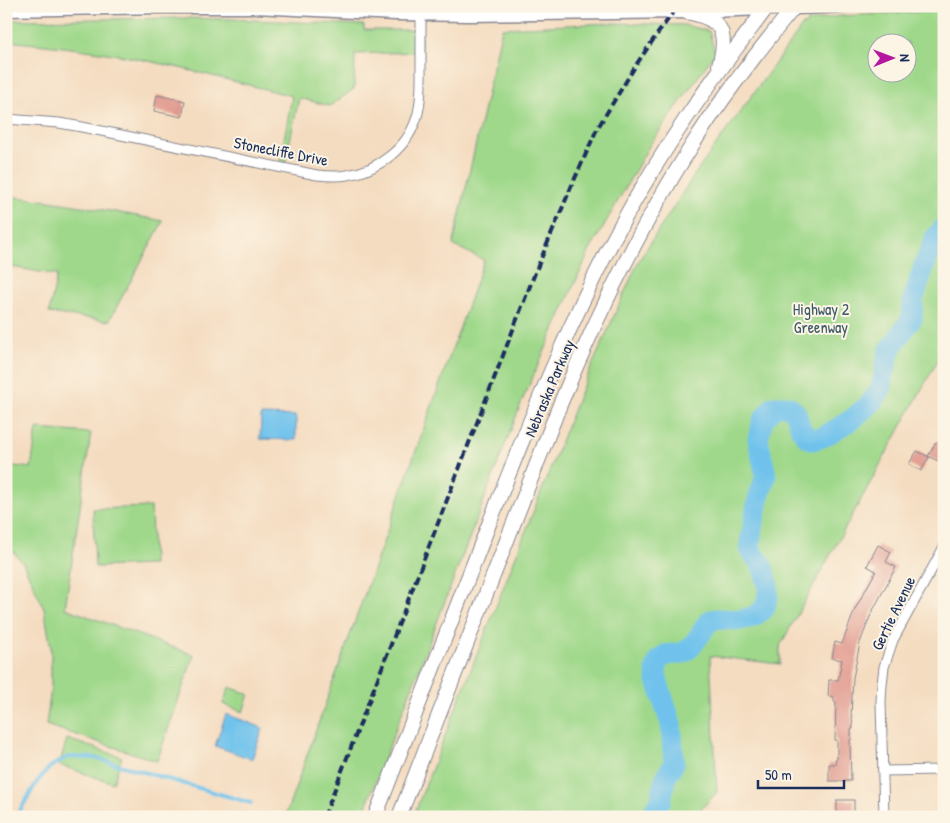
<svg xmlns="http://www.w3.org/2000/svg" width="950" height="823" viewBox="0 0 950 823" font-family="'Patrick Hand',sans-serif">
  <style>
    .green { fill: #9fd88a; stroke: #5d8474; fill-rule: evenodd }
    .water { fill: #70c2ec; stroke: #4678a5 }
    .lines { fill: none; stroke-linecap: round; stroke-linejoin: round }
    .stream { stroke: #70c2ec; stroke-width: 4 }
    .river { stroke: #70c2ec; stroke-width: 21 }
    .building { fill: #e1998e }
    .minor-casing { stroke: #88868f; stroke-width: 11 }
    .secondary-casing { stroke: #88868f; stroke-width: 15 }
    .primary-casing { stroke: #88868f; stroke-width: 16 }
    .minor { stroke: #fff; stroke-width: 9 }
    .secondary { stroke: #fff; stroke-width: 12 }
    .primary { stroke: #fff; stroke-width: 14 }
    .rail { stroke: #1b2f5e; stroke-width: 4; stroke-dasharray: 8 4; stroke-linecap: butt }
    .labels { text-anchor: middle; stroke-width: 4; stroke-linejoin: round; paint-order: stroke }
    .street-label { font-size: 16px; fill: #1b2f5e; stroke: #fcf5e5 }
    .park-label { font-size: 16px; fill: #3c5969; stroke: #fcf5e5 }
  </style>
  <rect width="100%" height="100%" fill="#fcf5e5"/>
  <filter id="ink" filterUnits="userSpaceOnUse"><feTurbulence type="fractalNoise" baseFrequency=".02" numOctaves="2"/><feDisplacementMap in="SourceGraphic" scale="10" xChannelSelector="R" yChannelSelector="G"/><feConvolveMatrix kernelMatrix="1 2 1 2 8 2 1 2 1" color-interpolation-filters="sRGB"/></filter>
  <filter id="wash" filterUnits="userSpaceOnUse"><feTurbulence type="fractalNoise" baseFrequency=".0096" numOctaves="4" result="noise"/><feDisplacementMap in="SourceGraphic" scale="20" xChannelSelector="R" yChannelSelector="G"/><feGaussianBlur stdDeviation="1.12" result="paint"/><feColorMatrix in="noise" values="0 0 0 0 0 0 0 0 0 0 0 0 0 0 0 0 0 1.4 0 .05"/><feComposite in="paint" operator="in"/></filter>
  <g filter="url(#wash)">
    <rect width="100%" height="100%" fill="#f4dcc0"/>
    <g class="green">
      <path d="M 944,11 L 944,349 L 780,646 L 780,664 L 710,656 L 717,792 L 694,817 L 413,817 L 582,388 L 638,262 L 695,174 L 803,25 L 805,25 L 807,22 L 839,16 ZM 878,42 L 908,42 L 908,72 L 878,72 Z"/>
      <path d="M 187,18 L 231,19 L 364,25 L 364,30 L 421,30 L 421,52 L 355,54 L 354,89 L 330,106 L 299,98 L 284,168 L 279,167 L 292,96 C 236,82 180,67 124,56 C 85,49 46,45 6,41 L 6,20 Z"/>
      <path d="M 612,23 L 684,25 L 709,31 L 715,53 L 649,146 L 589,252 L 522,401 L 362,817 L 285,817 L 484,260 L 453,245 L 502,28 Z"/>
      <path d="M 6,196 C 59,201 111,211 163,221 L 109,321 L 49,313 L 57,275 L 6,266 Z"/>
      <path d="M 37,429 L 91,433 L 65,608 L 194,655 L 157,761 L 46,725 L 51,689 L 51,648 L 44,608 L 23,563 L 6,543 L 6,465 L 31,468 Z"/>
      <path d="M 151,507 L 153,565 L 95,567 L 93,509 Z"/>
      <path d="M 229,687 L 249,694 L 243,712 L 223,704 Z"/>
      <path d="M 67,739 L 122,757 L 113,783 L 59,765 Z"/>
    </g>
    <g class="water">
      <path d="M 261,415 L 296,416 L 296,440 L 260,439 Z"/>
      <path d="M 226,714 L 263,728 L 252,759 L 215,746 Z"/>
    </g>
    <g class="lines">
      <path class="stream" d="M 16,817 L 37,782 L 50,767 L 68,757 L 95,758 L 251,803"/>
      <path class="river" d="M 650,817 L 661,800 L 665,779 L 674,763 L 671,724 L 657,680 L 656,669 L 659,660 L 665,655 L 683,653 L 691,647 L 700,635 L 706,625 L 711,620 L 719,619 L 740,620 L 753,617 L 764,609 L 768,597 L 768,583 L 761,563 L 751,552 L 750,543 L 758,499 L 766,476 L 758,439 L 763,420 L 774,406 L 788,406 L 796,413 L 801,429 L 807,437 L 813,440 L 823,437 L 851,420 L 870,404 L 881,389 L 889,351 L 912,318 L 913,300 L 923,269 L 935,238 L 944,228"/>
    </g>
    <g id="blocks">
      <g class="building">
        <path d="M 157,95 L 185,101 L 182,117 L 154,111 Z"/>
        <path d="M 936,442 L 944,446 L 944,464 L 928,456 Z"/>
        <path d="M 917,451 L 929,457 L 921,471 L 909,464 Z"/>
        <path d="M 878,545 L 891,552 L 886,562 L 896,567 L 871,614 L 860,643 L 853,678 L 851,716 L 852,716 L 853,729 L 851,729 L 851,740 L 850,740 L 851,781 L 829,781 L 829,764 L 836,764 L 835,759 L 837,759 L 837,740 L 835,740 L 836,702 L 834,702 L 834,697 L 828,696 L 829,680 L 838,680 L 842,660 L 832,658 L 835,642 L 842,644 L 855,609 L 876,571 L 867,566 Z"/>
        <rect x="837" y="800" width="17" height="17"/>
      </g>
    </g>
  </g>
  <g filter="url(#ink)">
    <use href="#blocks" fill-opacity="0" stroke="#88868f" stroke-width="1"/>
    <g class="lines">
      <g class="minor-casing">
        <g id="minor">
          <path d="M 6,119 L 59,123 L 82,127 L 317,175 C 327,176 337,177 347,175 C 380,170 410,146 418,113 C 422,97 421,80 421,64 C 421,45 421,25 421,6"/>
          <path d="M 883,771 L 944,770"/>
          <path d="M 884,817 L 881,701 L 882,684 L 884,667 L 893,640 L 944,547"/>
        </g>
      </g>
      <g class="secondary-casing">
        <path id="secondary" d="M 6,10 L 161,7 L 255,7 L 396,14 L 470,15 L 686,12 L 846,6"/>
      </g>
      <g class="primary-casing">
        <g id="primary">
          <path d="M 686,12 C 721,18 729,31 719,65"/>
          <path d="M 375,817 C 413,719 451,622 489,524 C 529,423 569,321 621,225 C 663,147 714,76 768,6"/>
          <path d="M 399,817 L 559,407 C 596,317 639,229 691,147 C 722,97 758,51 795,6"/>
        </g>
      </g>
      <use href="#minor" class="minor"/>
      <use href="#secondary" class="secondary"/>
      <use href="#primary" class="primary"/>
      <path class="rail" d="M 324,817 L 535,273 L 572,185 L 597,129 L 636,65 L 653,40 L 678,6"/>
    </g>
  </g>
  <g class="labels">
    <g class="street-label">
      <text transform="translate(281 151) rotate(11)" y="6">Stonecliffe Drive</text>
      <text transform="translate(549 388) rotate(-67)" y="6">Nebraska Parkway</text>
      <text transform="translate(893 613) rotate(-64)" y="6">Gertie Avenue</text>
    </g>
    <g class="park-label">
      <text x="821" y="315">Highway 2<tspan x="821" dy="18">Greenway</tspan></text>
    </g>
  </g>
  <rect width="950" height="823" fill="none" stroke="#fcf5e5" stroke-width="25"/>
  <g transform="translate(892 58) rotate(89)"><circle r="24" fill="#fcf5e5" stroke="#a2a6af"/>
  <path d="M0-4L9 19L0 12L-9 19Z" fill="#b5179e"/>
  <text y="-8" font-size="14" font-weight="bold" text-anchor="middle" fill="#1b2f5e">N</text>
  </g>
  <path d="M758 780v8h86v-8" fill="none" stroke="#1b2f5e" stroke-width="2.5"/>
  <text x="765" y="780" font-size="15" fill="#1b2f5e" stroke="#fcf5e5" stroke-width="4" paint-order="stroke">50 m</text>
</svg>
